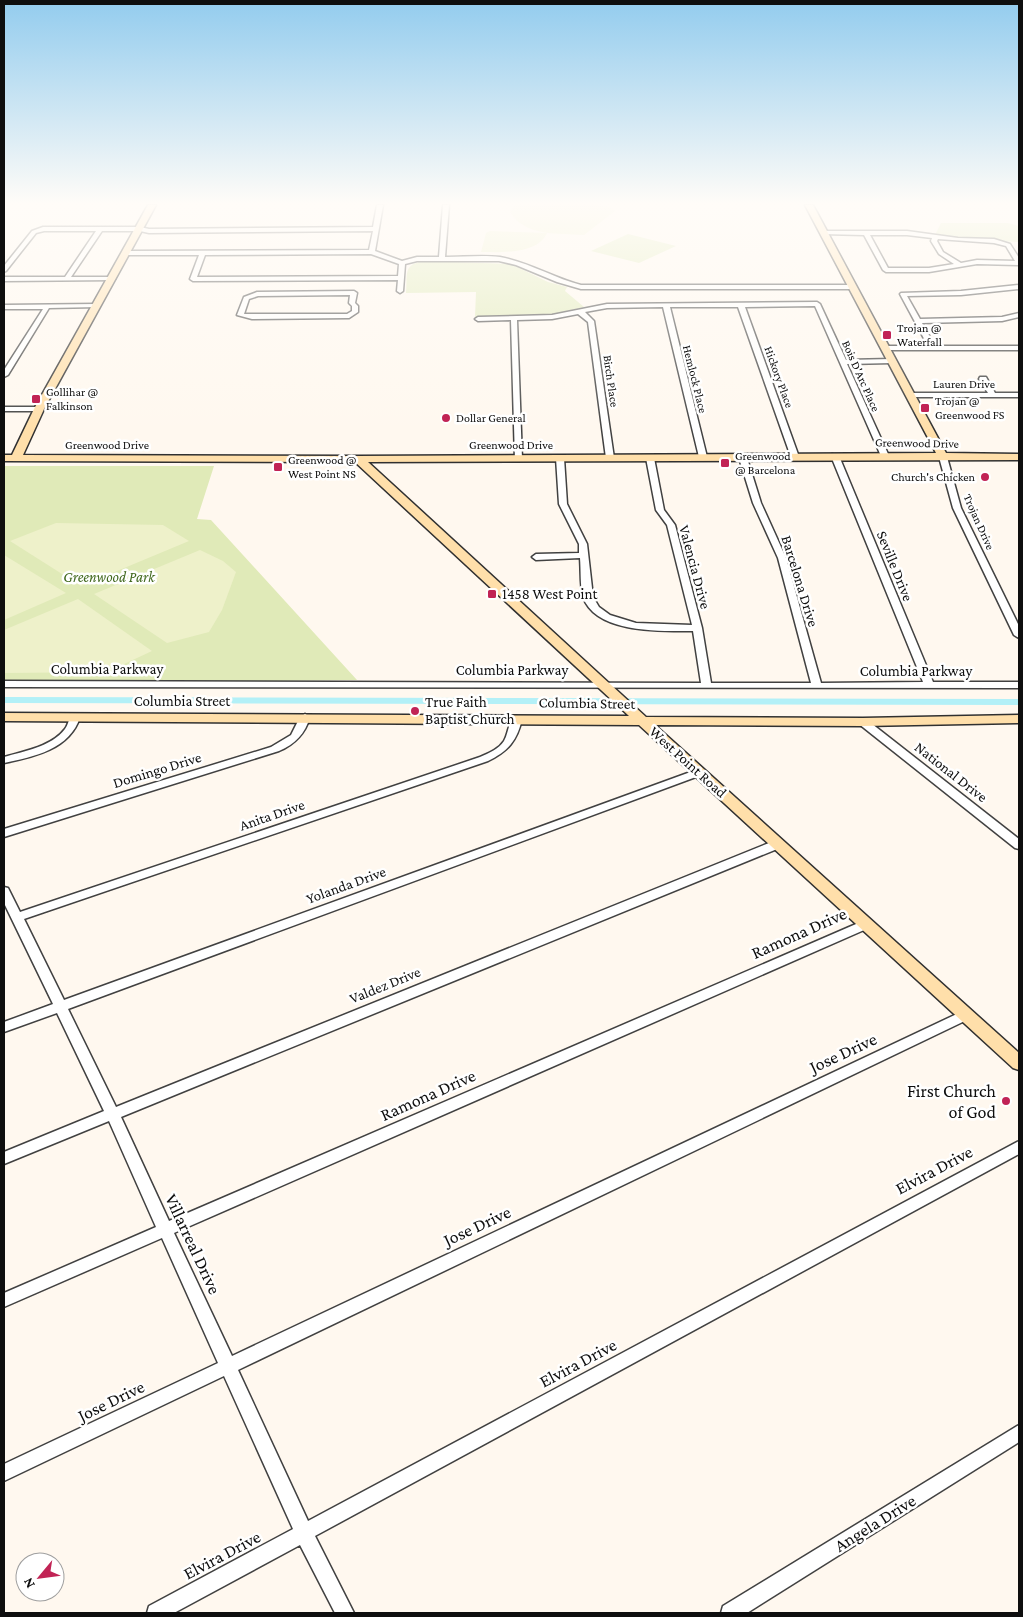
<svg xmlns="http://www.w3.org/2000/svg" width="1023" height="1617" viewBox="0 0 1023 1617" font-family="'Crimson Pro',serif">
  <style>
    .green { fill: #e0eab8 }
    .pitch { fill: #eef1ca }
    .lines { fill: none; stroke-linecap: round; stroke-linejoin: round }
    .canal { fill: #b3f0f7; fill-rule: evenodd }
    .street-casing { stroke: #414141; stroke-width: 3 }
    .secondary-casing { stroke: #303030; stroke-width: 3 }
    .street { fill: #fff; fill-rule: evenodd }
    .secondary { fill: #ffdfaa; fill-rule: evenodd }
    .poi-dot { fill: #c12355; stroke: #fff; stroke-width: 2 }
    .labels { text-anchor: middle; stroke-width: 5; stroke-linejoin: round; paint-order: stroke }
    .far-poi-label { font-size: 12px; fill: #0e0e0e; stroke: #fff; text-anchor: start }
    .far-street-label { font-size: 12px; fill: #0e0e0e; stroke: #fff }
    .street-label { font-size: 15px; fill: #0e0e0e; stroke: #fff }
    .park-label { font-size: 15px; font-style: italic; fill: #40681d; stroke: #fff }
    .poi-label { font-size: 15px; fill: #0e0e0e; stroke: #fff; text-anchor: start }
    .near-street-label { font-size: 18px; fill: #0e0e0e; stroke: #fff }
    .near-poi-label { font-size: 18px; fill: #0e0e0e; stroke: #fff; text-anchor: end }
  </style>
  <rect width="100%" height="100%" fill="#fff8ef"/>
  <g class="green">
    <path d="M 941,223 L 1008,223 L 1019,226 L 1019,242 L 960,239 L 935,235 Z"/>
    <path d="M 628,234 L 676,246 L 639,263 L 591,251 Z"/>
    <path d="M 425,261 L 511,264 L 548,282 L 567,287 L 565,291 L 584,307 L 549,315 L 475,317 L 476,292 L 406,293 C 408,274 402,264 425,261 Z"/>
    <path d="M 4,466 L 214,466 L 197,519 L 211,520 L 357,680 L 4,684 Z"/>
  </g>
  <g class="pitch">
    <path d="M 514,205 L 597,205 L 609,207 L 615,211 L 584,235 C 559,233 525,237 510,212 Z"/>
    <path d="M 490,231 L 547,233 C 537,255 500,252 481,252 L 486,233 Z"/>
    <path d="M 56,523 L 163,525 L 189,541 L 81,586 L 10,541 Z"/>
    <path d="M 200,550 L 223,561 L 236,572 L 222,610 L 209,632 L 167,643 L 94,594 Z"/>
    <path d="M 4,555 L 66,593 L 4,620 Z"/>
    <path d="M 78,599 L 152,651 L 107,672 L 4,673 L 4,630 Z"/>
  </g>
  <g class="lines">
    <path class="canal" d="M 4,697 L 1019,699 L 1019,705 L 4,703 Z"/>
    <g class="street-casing">
      <g id="street">
        <path d="M 377,205 L 383,205 L 375,251 L 402,261 L 417,257 L 439,257 L 443,205 L 449,205 L 445,257 C 463,257 483,255 500,257 C 528,262 554,278 581,285 L 852,285 L 855,287 L 852,289 L 581,289 L 557,282 L 516,265 L 499,261 L 417,261 L 405,264 L 403,291 L 400,293 L 397,291 L 398,280 L 193,281 L 190,279 L 199,255 L 128,255 L 125,253 L 128,251 L 369,250 L 373,231 L 149,233 L 140,231 L 102,231 L 71,277 L 112,277 L 115,279 L 114,280 L 4,281 L 4,277 L 65,277 L 96,231 L 44,231 L 36,233 L 6,271 L 4,272 L 4,266 L 32,231 L 43,227 L 140,227 L 149,229 L 373,227 ZM 371,254 L 399,264 L 398,276 L 197,277 L 205,255 Z"/>
        <path d="M 824,231 L 907,231 L 958,238 L 994,239 L 1010,244 L 1019,258 L 1019,265 L 977,264 L 929,272 L 886,272 L 883,270 L 864,235 L 822,234 L 821,233 ZM 870,235 L 907,235 L 932,238 L 931,241 L 939,254 L 954,264 L 929,268 L 888,268 ZM 938,239 L 994,243 L 1006,246 L 1015,261 L 977,260 L 961,263 L 943,252 L 937,241 Z"/>
        <path d="M 1019,285 L 1019,289 L 961,295 L 907,296 L 920,319 L 1002,317 L 1019,313 L 1019,317 L 1002,321 L 922,323 L 935,346 L 1019,346 L 1019,350 L 885,350 L 882,348 L 885,346 L 928,346 L 900,294 L 901,293 L 961,291 Z"/>
        <path d="M 354,291 L 357,293 L 355,303 L 358,306 L 358,312 L 349,318 L 252,319 L 237,315 L 244,297 L 257,292 ZM 350,295 L 349,303 L 352,306 L 352,311 L 347,314 L 244,314 L 249,299 L 258,296 Z"/>
        <path d="M 817,302 L 820,304 L 846,360 L 892,359 L 896,361 L 892,363 L 847,364 L 889,456 L 888,458 L 881,456 L 815,306 L 745,307 L 799,457 L 798,459 L 791,457 L 738,307 L 670,307 L 707,457 L 703,459 L 699,457 L 663,307 L 607,308 L 585,312 L 594,321 L 614,458 L 610,460 L 606,458 L 588,322 L 578,314 L 552,319 L 517,320 L 522,459 L 515,461 L 511,320 L 478,321 L 475,319 L 478,317 L 552,315 L 607,304 Z"/>
        <path d="M 96,304 L 99,306 L 98,307 L 49,308 L 8,375 L 4,377 L 4,370 L 43,309 L 4,309 L 4,305 Z"/>
        <path d="M 980,377 L 986,377 L 995,393 L 1019,393 L 1019,397 L 910,397 L 906,395 L 910,393 L 988,393 L 979,379 Z"/>
        <path d="M 4,407 L 39,407 L 43,409 L 39,411 L 4,411 Z"/>
        <path d="M 832,454 L 839,456 L 933,682 L 1019,682 L 1019,688 L 4,687 L 4,681 L 701,683 L 693,631 C 662,631 596,634 583,597 C 580,586 581,570 580,558 L 536,560 L 532,557 L 536,554 L 579,553 L 579,544 L 559,504 L 556,458 L 560,456 L 564,458 L 567,504 L 587,544 L 593,597 L 599,607 L 610,615 L 636,623 L 692,625 L 667,525 L 656,510 L 646,458 L 650,456 L 654,458 L 664,510 L 675,525 L 702,628 L 711,683 L 811,683 L 778,558 L 753,503 L 739,458 L 743,456 L 747,458 L 761,503 L 786,558 L 821,683 L 923,682 L 831,456 Z"/>
        <path d="M 940,455 L 947,457 L 961,508 L 1019,626 L 1019,638 L 1014,635 L 953,508 L 939,457 Z"/>
        <path d="M 75,714 L 80,717 C 70,749 34,757 4,763 L 4,757 C 24,751 51,747 65,729 C 68,725 69,719 71,715 Z"/>
        <path d="M 305,714 L 310,717 C 305,734 295,744 279,751 L 4,837 L 4,829 L 271,747 L 291,735 L 300,717 Z"/>
        <path d="M 517,716 L 522,719 C 517,741 508,751 488,761 L 24,919 L 64,1000 L 696,770 L 700,769 L 705,772 L 704,774 L 68,1009 L 116,1107 L 774,841 L 782,841 L 784,844 L 782,847 L 121,1117 L 169,1221 L 863,921 L 871,921 L 873,924 L 871,927 L 174,1233 L 232,1356 L 961,1012 L 966,1010 L 971,1012 L 973,1015 L 971,1018 L 238,1370 L 308,1521 L 1019,1141 L 1019,1154 L 315,1536 L 354,1613 L 335,1613 L 300,1545 L 174,1613 L 147,1613 L 149,1606 L 293,1529 L 224,1376 L 4,1481 L 4,1464 L 218,1363 L 162,1238 L 4,1307 L 4,1293 L 156,1227 L 109,1121 L 4,1164 L 4,1152 L 104,1111 L 57,1013 L 4,1032 L 4,1022 L 53,1004 L 4,903 L 4,887 L 8,888 L 20,912 L 480,757 C 489,753 499,749 504,741 C 509,733 508,719 517,716 Z"/>
        <path d="M 863,719 L 867,720 L 1019,839 L 1019,849 L 1015,848 L 859,724 L 858,722 L 859,720 Z"/>
        <path d="M 1019,1425 L 1019,1442 L 747,1613 L 721,1613 L 723,1606 Z"/>
      </g>
    </g>
    <g class="secondary-casing">
      <path id="secondary" d="M 148,205 L 156,205 L 44,409 L 23,455 L 358,456 L 936,453 L 805,205 L 813,205 L 946,453 L 1019,454 L 1019,460 L 368,462 L 646,717 L 863,718 L 1019,715 L 1019,723 L 863,726 L 655,725 L 1019,1053 L 1019,1070 L 1013,1068 L 639,725 L 4,721 L 4,713 L 629,716 L 355,462 L 4,461 L 4,455 L 12,455 L 34,409 Z"/>
    </g>
    <use href="#street" class="street"/>
    <use href="#secondary" class="secondary"/>
  </g>
  <linearGradient id="sky" x2="0" y2="1"><stop stop-color="#93ccee"/><stop offset="0.47" stop-color="#fffcf8"/><stop offset="1" stop-color="#fffcf8" stop-opacity="0"/></linearGradient>
  <rect width="1023" height="432" fill="url(#sky)"/>
  <g class="poi-dot">
    <rect x="882" y="330" width="10" height="10" rx="2.5"/>
    <rect x="31" y="394" width="10" height="10" rx="2.5"/>
    <rect x="920" y="403" width="10" height="10" rx="2.5"/>
    <circle cx="446" cy="418" r="5"/>
    <rect x="720" y="458" width="10" height="10" rx="2.5"/>
    <rect x="273" y="462" width="10" height="10" rx="2.5"/>
    <circle cx="985" cy="477" r="5"/>
    <rect x="487" y="589" width="10" height="10" rx="2.5"/>
    <circle cx="415" cy="711" r="5"/>
    <circle cx="1006" cy="1101" r="5"/>
  </g>
  <g class="labels">
    <g class="far-poi-label">
      <text x="897" y="332">Trojan @<tspan x="897" dy="14">Waterfall</tspan></text>
      <text x="46" y="396">Gollihar @<tspan x="46" dy="14">Falkinson</tspan></text>
      <text x="935" y="405">Trojan @<tspan x="935" dy="14">Greenwood FS</tspan></text>
      <text x="456" y="422">Dollar General</text>
      <text x="735" y="460">Greenwood<tspan x="735" dy="14">@ Barcelona</tspan></text>
      <text x="288" y="464">Greenwood @<tspan x="288" dy="14">West Point NS</tspan></text>
      <text x="975" y="481" text-anchor="end">Church's Chicken</text>
    </g>
    <g class="far-street-label">
      <text transform="translate(861 376) rotate(66)" y="4">Bois D'Arc Place</text>
      <text transform="translate(779 377) rotate(70)" y="4">Hickory Place</text>
      <text transform="translate(695 379) rotate(76)" y="4">Hemlock Place</text>
      <text transform="translate(611 381) rotate(82)" y="4">Birch Place</text>
      <text x="964" y="388">Lauren Drive</text>
      <text transform="translate(917 443) rotate(1)" y="4">Greenwood Drive</text>
      <text x="107" y="449">Greenwood Drive</text>
      <text x="511" y="449">Greenwood Drive</text>
      <text transform="translate(979 522) rotate(66)" y="4">Trojan Drive</text>
    </g>
    <g class="street-label">
      <text transform="translate(895 566) rotate(68)" y="5">Seville Drive</text>
      <text transform="translate(695 567) rotate(75)" y="5">Valencia Drive</text>
      <text transform="translate(800 581) rotate(73)" y="5">Barcelona Drive</text>
      <text x="107" y="674">Columbia Parkway</text>
      <text x="512" y="675">Columbia Parkway</text>
      <text x="916" y="676">Columbia Parkway</text>
      <text x="182" y="706">Columbia Street</text>
      <text transform="translate(587 703) rotate(1)" y="5">Columbia Street</text>
      <text transform="translate(688 762) rotate(42)" y="5">West Point Road</text>
      <text transform="translate(157 770) rotate(-17)" y="5">Domingo Drive</text>
      <text transform="translate(951 772) rotate(38)" y="5">National Drive</text>
      <text transform="translate(272 815) rotate(-19)" y="5">Anita Drive</text>
      <text transform="translate(346 885) rotate(-20)" y="5">Yolanda Drive</text>
      <text transform="translate(385 985) rotate(-22)" y="5">Valdez Drive</text>
    </g>
    <g class="park-label">
      <text x="109" y="582">Greenwood Park</text>
    </g>
    <g class="poi-label">
      <text x="502" y="599">1458 West Point</text>
      <text x="425" y="707">True Faith<tspan x="425" dy="17">Baptist Church</tspan></text>
    </g>
    <g class="near-street-label">
      <text transform="translate(799 933) rotate(-24)" y="6">Ramona Drive</text>
      <text transform="translate(843 1053) rotate(-25)" y="6">Jose Drive</text>
      <text transform="translate(428 1095) rotate(-24)" y="6">Ramona Drive</text>
      <text transform="translate(934 1170) rotate(-28)" y="6">Elvira Drive</text>
      <text transform="translate(477 1226) rotate(-25)" y="6">Jose Drive</text>
      <text transform="translate(193 1244) rotate(65)" y="6">Villarreal Drive</text>
      <text transform="translate(578 1363) rotate(-28)" y="6">Elvira Drive</text>
      <text transform="translate(111 1401) rotate(-26)" y="6">Jose Drive</text>
      <text transform="translate(875 1523) rotate(-32)" y="6">Angela Drive</text>
      <text transform="translate(222 1555) rotate(-28)" y="6">Elvira Drive</text>
    </g>
    <g class="near-poi-label">
      <text x="996" y="1097">First Church<tspan x="996" dy="21">of God</tspan></text>
    </g>
  </g>
  <rect width="1023" height="1617" fill="none" stroke="#0e0e0e" stroke-width="10"/>
  <g transform="translate(40 1577) rotate(241)"><circle r="24" fill="#ffffff" stroke="#9f9f9f"/>
  <path d="M0-4L9 19L0 12L-9 19Z" fill="#c12355"/>
  <text y="-8" font-size="14" font-weight="bold" text-anchor="middle" fill="#0e0e0e">N</text>
  </g>
</svg>
